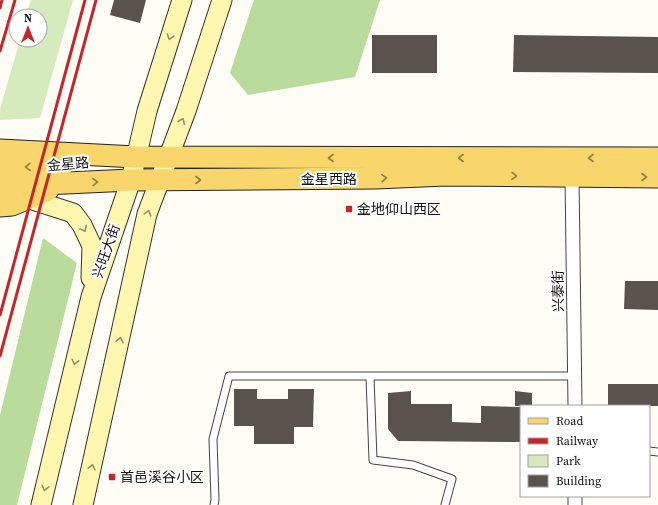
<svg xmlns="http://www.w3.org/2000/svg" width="658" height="505" viewBox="0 0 658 505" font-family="'Source Serif 4','Noto Sans SC',serif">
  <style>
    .green { fill: #d5ebbd }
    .forest { fill: #b9dc9c }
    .building { fill: #5a524d }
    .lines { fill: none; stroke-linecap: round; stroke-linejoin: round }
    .lane-casing { stroke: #444; stroke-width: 9 }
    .street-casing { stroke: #444; stroke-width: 15 }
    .secondary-casing { stroke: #333; stroke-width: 21 }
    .primary-casing { stroke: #222; stroke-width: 23 }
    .lane { stroke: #fff; stroke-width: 7 }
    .street { stroke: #fff; stroke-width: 13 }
    .secondary { stroke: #fff6b0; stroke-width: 19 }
    .primary { stroke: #f9d66b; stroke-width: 21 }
    .rail { stroke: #c4262e; stroke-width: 3 }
    .oneway { stroke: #948f68 }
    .oneway2 { stroke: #917d42 }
    .poi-dot { fill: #c4262e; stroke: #fff; stroke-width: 1.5 }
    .labels { text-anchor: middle; stroke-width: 4; stroke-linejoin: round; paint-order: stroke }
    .street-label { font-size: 14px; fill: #111; stroke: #fff }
    .poi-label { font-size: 14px; fill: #111; stroke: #fff; text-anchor: start }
  </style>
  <rect width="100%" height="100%" fill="#fffdf5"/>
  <path class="green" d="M 31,0 L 73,0 L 40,118 L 0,120 L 0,109 L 20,40 L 40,40 L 40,16 L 26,16 Z"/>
  <g class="forest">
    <path d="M 254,0 L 380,0 L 355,77 L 248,95 L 230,73 Z"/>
    <path d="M 43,238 L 77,263 L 17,505 L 0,505 L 0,415 Z"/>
  </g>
  <g class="building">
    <path d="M 114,0 L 146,0 L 140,23 L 110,15 Z"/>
    <rect x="372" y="35" width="65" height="38"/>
    <path d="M 514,35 L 658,37 L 658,73 L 513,72 Z"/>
    <path d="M 625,281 L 658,281 L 658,310 L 624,309 Z"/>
    <rect x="608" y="384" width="50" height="22"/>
    <path d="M 234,389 L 257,389 L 257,399 L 288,399 L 288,389 L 314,389 L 313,427 L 294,427 L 294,444 L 254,444 L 254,426 L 234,426 Z"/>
    <path d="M 411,391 L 411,404 L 452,404 L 452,422 L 481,423 L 481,406 L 521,407 L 521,442 L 398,441 L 388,429 L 388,393 Z"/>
    <path d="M 515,391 L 532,393 L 532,406 L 515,406 Z"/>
  </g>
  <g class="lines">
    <g class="lane-casing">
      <g id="lane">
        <path d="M 370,377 L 373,460 L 413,465 L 452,479 L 445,505"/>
        <path d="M 649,451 L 658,452"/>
        <path d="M 214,505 L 215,500 L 213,439 L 229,376 L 575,376"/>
      </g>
    </g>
    <g class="street-casing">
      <g id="street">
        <path d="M 572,176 L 575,406"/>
        <path d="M 575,505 L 575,496"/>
      </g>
    </g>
    <g class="secondary-casing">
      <g id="secondary">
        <path d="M 20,196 L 73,213 L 82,225 L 92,246 L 91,278"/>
        <path d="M 41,505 L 91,297 L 131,180 L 147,111 L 182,0"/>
        <path d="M 83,505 L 147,214 L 186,111 L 222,0"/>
      </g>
    </g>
    <g class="primary-casing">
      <g id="primary">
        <path d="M 0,150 L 136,157 L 658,158"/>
        <path d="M 0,169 L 64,164"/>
        <path d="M 0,186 L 131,180 L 375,178 L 446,175 L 658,177"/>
        <path d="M 0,206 L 12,205 L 48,190"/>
      </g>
    </g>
    <use href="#lane" class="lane"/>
    <use href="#street" class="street"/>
    <use href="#secondary" class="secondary"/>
    <use href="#primary" class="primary"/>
    <g class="rail">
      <path d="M 0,8 L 2,0"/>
      <path d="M 0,51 L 15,0"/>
      <path d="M 0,315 L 85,0"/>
      <path d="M 0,356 L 96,0"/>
    </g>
  </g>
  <defs><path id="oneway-chevron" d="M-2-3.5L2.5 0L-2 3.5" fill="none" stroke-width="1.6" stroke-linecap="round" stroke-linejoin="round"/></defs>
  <g class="oneway">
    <use href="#oneway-chevron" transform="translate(170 37) rotate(107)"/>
    <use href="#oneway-chevron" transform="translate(182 121) rotate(-68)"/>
    <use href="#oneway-chevron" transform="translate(148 213) rotate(-74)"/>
    <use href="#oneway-chevron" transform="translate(84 229) rotate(62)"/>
    <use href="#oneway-chevron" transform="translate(120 340) rotate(-78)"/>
    <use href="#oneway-chevron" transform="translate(75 362) rotate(104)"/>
    <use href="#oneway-chevron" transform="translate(92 467) rotate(-77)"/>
    <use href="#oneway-chevron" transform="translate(45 488) rotate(104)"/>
  </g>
  <g class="oneway2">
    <use href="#oneway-chevron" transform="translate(331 158) rotate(180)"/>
    <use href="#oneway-chevron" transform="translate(461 158) rotate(180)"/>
    <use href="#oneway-chevron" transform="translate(591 158) rotate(180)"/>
    <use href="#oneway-chevron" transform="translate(28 167) rotate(176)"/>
    <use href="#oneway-chevron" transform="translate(514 176) rotate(1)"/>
    <use href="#oneway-chevron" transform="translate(644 177)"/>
    <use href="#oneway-chevron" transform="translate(384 178) rotate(-3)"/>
    <use href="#oneway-chevron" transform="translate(198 180)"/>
    <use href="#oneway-chevron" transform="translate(95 182) rotate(-2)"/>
  </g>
  <g class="poi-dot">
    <rect x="345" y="205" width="8" height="8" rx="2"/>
    <rect x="108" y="473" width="8" height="8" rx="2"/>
  </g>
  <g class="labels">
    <g class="street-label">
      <text transform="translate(68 164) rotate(-5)" y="5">金星路</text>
      <text x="329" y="184">金星西路</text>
      <text transform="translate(106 251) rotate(-71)" y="5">兴旺大街</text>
      <text transform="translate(558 291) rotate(-91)" y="5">兴泰街</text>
    </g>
    <g class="poi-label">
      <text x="357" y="214">金地仰山西区</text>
      <text x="120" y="482">首邑溪谷小区</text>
    </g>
  </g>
  <rect x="520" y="405" width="130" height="92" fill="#ffffff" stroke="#a0a0a0"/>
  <rect x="528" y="418" width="20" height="6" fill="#f9d66b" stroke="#a0a0a0"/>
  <text x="556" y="425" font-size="12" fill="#111111">Road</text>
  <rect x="528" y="438" width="20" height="6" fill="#c4262e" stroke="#a0a0a0"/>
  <text x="556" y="445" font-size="12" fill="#111111">Railway</text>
  <rect x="528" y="455" width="20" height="12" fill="#d5ebbd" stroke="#a0a0a0"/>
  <text x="556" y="465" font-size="12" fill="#111111">Park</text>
  <rect x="528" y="475" width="20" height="12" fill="#5a524d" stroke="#a0a0a0"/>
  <text x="556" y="485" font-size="12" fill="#111111">Building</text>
  <g transform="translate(28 28)"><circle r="19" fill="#ffffff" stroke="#a0a0a0"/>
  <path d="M0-3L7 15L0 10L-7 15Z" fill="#c4262e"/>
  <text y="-6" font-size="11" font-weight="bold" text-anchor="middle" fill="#111111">N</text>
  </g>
</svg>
